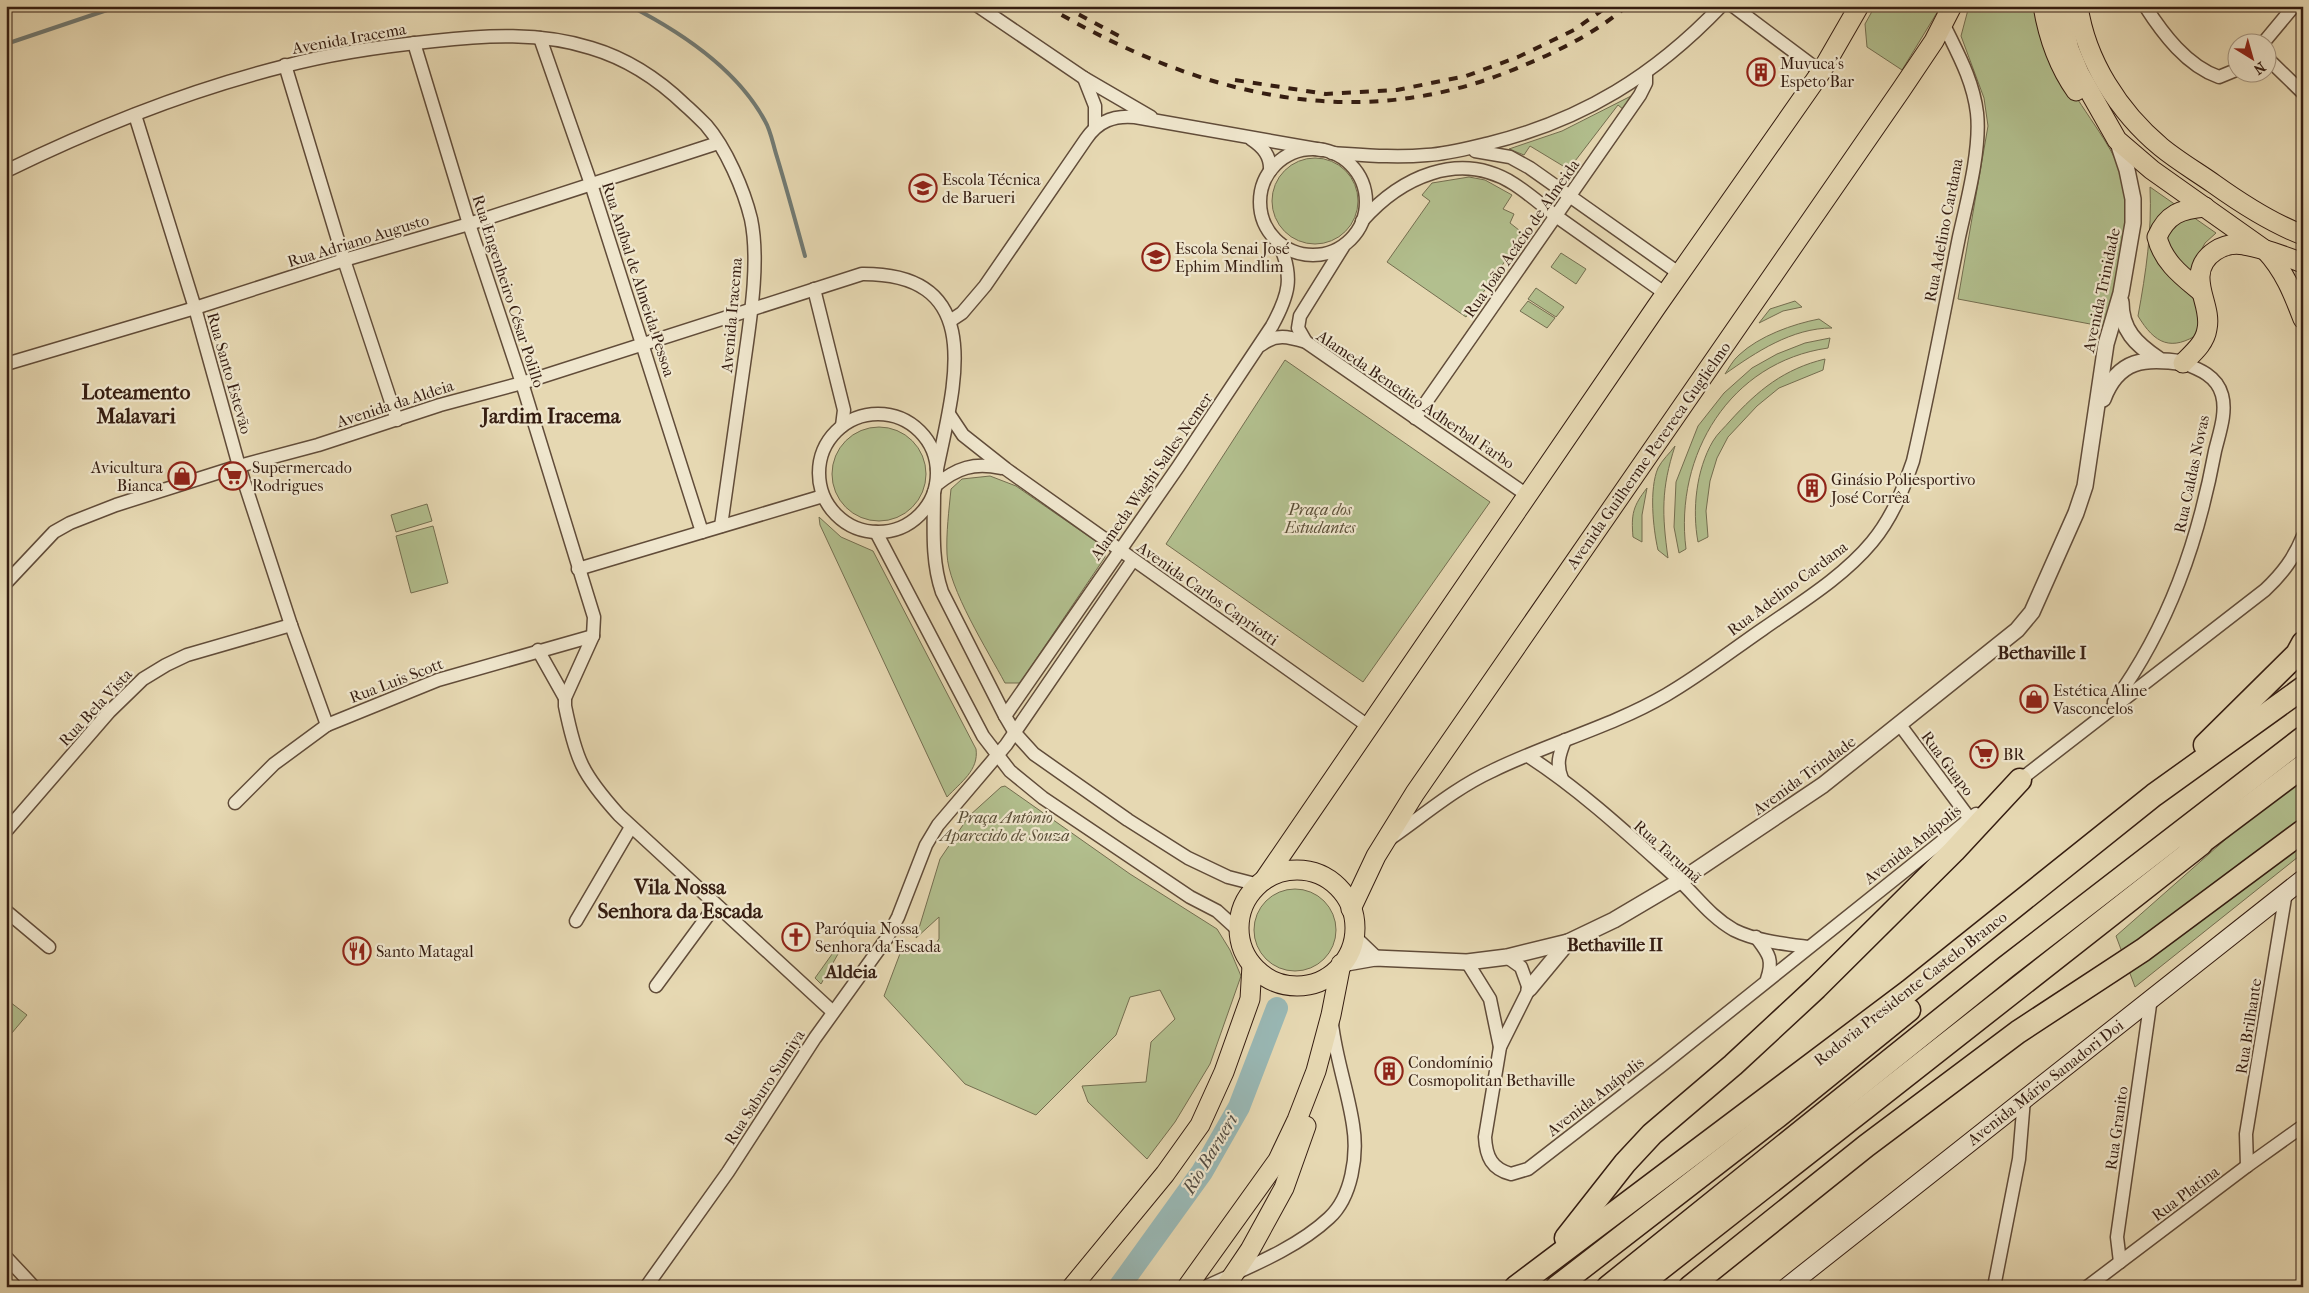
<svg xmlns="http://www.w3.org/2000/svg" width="2309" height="1293" viewBox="0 0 2309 1293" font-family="'IM FELL French Canon',serif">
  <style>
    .green { fill: #b2bf8e; stroke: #746e50 }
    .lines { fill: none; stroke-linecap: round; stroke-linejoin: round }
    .stream { stroke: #717a73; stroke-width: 4 }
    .river { stroke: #99b8b5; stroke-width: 22 }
    .minor-casing { stroke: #614c39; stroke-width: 15 }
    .tertiary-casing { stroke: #614c39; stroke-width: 18 }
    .secondary-casing { stroke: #351d11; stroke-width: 20 }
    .primary-casing { stroke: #351d11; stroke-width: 21 }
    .motorway-casing { stroke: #351d11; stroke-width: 25 }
    .minor { stroke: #efe6cd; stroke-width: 12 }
    .tertiary { stroke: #efe6cd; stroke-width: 15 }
    .secondary { stroke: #efe6cd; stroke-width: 18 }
    .primary { stroke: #e6d8b2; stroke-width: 19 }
    .motorway { stroke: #e6d8b2; stroke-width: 22 }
    .rail { stroke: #351d11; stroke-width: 4; stroke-dasharray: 9 9; stroke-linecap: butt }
    .labels { text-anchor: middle; stroke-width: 4.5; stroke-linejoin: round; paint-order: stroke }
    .street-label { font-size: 16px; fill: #351d11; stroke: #efe6cd }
    .poi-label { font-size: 16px; fill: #351d11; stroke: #efe6cd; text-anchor: start }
    .park-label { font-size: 16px; font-style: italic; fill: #5a4e36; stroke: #efe6cd }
    .neighbourhood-label { font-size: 18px; font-weight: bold; fill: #351d11; stroke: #efe6cd }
    .water-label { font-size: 18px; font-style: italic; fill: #534c42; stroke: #efe6cd }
    .quarter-label { font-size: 19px; font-weight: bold; fill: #351d11; stroke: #efe6cd }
    .district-label { font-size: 21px; font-weight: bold; fill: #351d11; stroke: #efe6cd }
  </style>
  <rect width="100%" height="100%" fill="#e6d8b2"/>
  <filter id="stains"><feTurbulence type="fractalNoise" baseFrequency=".004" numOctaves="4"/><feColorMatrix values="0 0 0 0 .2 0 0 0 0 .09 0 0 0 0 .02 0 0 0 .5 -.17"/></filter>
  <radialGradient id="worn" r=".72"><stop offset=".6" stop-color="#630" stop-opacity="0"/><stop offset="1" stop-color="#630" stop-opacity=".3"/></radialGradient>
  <g class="green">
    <path d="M 1875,6 L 1941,6 L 1902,70 L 1867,47 L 1865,24 Z"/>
    <path d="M 1969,6 L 2041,6 C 2048,28 2058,67 2069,85 C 2090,122 2120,153 2128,196 C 2134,236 2115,287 2106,327 L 1958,299 L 1988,126 L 1984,98 L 1961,36 Z"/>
    <path d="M 1635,94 L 1624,110 L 1618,105 L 1572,165 L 1581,173 L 1568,182 L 1564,179 L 1568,169 L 1530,146 L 1524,155 L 1509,149 L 1562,131 Z"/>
    <circle cx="1315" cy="201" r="43"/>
    <path d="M 1469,177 L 1485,180 L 1512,195 L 1503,209 L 1514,214 L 1510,223 L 1524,234 L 1466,317 L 1387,262 L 1430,201 L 1422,195 L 1432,183 Z"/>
    <path d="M 2150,187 L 2216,233 L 2205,243 L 2193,265 L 2200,333 C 2171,352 2155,344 2138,316 C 2146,272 2152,232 2150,187 Z"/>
    <path d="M 1561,253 L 1586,269 L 1576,284 L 1551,267 Z"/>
    <path d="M 1536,288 L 1564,307 L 1556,317 L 1528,299 Z"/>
    <path d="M 1528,301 L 1555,318 L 1547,328 L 1520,311 Z"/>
    <path d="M 1795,301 L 1802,307 L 1783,311 L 1759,323 L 1770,309 Z"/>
    <path d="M 1819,319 L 1832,328 C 1792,328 1756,352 1725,374 C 1729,368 1733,360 1739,355 C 1759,336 1793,324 1819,319 Z"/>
    <path d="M 1830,338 L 1828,348 C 1730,362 1674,455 1686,549 L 1679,553 L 1674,527 L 1676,482 L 1698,426 L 1724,393 L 1752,368 L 1777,354 L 1805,343 Z"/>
    <path d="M 1825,359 L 1823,370 L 1779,388 L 1757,406 L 1728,437 L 1717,458 L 1710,481 L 1706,511 L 1708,537 L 1698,542 C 1692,510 1696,470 1713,441 C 1717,434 1725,427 1730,421 C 1758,390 1784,369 1825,359 Z"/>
    <path d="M 1285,360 L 1490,502 L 1363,682 L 1166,544 Z"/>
    <circle cx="879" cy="474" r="47"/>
    <path d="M 1675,446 C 1661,489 1662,514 1668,558 L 1658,550 C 1653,528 1649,489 1658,468 C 1662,460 1670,453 1675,446 Z"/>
    <path d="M 990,476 L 1016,486 L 1104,547 L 1105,557 L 1020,683 L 1005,683 C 988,651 948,588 947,554 C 946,533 949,510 951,489 L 962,479 Z"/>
    <path d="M 1647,488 L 1642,515 L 1642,542 L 1633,537 C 1631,514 1633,506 1647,488 Z"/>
    <path d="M 427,504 L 432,521 L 396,532 L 391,515 Z"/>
    <path d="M 819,517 L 841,537 L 873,551 L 976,749 C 979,770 961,782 947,797 L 820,525 Z"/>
    <path d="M 433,526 L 448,583 L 411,593 L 396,536 Z"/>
    <path d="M 2303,777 L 2303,853 L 2135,987 L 2116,936 L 2252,816 Z"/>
    <path d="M 1005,786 L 1130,874 L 1217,929 L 1230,950 L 1241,976 L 1210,1064 L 1175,1122 L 1147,1159 L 1088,1102 L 1082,1086 L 1146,1082 L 1151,1042 L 1175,1019 L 1160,990 L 1130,997 L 1116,1035 L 1036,1115 L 965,1084 L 884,996 L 904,943 L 931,951 L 939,939 L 939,917 L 916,938 L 940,859 L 969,816 L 1001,787 Z"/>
    <circle cx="1295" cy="930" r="41"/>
    <path d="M 835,950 L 838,954 L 821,984 L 815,978 Z"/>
    <path d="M 6,999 L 27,1015 L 6,1040 Z"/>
  </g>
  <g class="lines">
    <g class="stream">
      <path d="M 630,6 C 681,32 737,69 765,121 C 771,131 773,145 777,157 C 787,190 796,223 805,256"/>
      <path d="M 6,44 L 119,6"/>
    </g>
    <path class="river" d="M 1119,1287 L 1202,1172 L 1239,1107 L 1277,1008"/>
    <g class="minor-casing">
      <g id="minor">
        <path d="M 978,6 L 1084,78 L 1151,117"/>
        <path d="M 1733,6 L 1821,72"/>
        <path d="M 2145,6 C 2163,34 2187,66 2219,77 L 2236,70"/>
        <path d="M 540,38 L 591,184 L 702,532"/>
        <path d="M 2264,42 L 2294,6"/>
        <path d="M 414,43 L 469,224 L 522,383 L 594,617 L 593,636 L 565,698 L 565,706 C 576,760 582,774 619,815 L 833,1012"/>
        <path d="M 2266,57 L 2303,93"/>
        <path d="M 285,65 L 344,260 L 397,420"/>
        <path d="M 1084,78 L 1095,106 L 1095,127"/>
        <path d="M 135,115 L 195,308 L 239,466 L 291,625 L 327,725"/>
        <path d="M 1251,139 C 1263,147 1271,156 1270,171"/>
        <circle cx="1313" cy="202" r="53"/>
        <path d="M 1475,151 L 1510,157 L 1530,168 L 1680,274"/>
        <path d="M 1332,153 C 1364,155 1395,158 1427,155 C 1448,154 1469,148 1490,143 C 1583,120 1655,75 1721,6"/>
        <path d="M 6,171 C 94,128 189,90 285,66 C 333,53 385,46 434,41 C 485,35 541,32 591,48 C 628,59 657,78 685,105 C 692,111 699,118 706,125 C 726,148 744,190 751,219 C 760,262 750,321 744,364 C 736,418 729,472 721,526"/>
        <path d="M 1362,221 C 1400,178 1459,149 1514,184 C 1531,195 1546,209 1563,221 C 1597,245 1631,269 1666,294"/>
        <path d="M 814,289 L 844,410 L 842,426"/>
        <path d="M 950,321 L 962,313 L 985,286 L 1086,139 C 1098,121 1114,115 1135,117 L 1322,150"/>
        <path d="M 1306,342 L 1298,328 L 1300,316 L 1343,247"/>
        <path d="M 1261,345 C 1276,333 1289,337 1306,342 L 1527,495"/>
        <path d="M 6,364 L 195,308 L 344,260 L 469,224 L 718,143"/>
        <circle cx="878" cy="473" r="59"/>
        <path d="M 949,414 L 963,435 L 1006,469 L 1368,726"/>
        <path d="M 1415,418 L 1640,95 L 1646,83 L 1646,73"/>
        <path d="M 936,485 C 957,468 974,462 1001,468"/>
        <path d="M 934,492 C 934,526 931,560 942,592 L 1005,716 L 1015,733 L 1034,754 L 1128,820 L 1188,858 L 1228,877 L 1259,885"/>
        <path d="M 876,532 L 983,736 L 1010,771 L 1043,798 L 1095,833 L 1190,897 L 1217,911 L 1239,931"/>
        <path d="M 578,569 L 823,496"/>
        <path d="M 6,583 L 54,532 L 70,523 L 116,505 L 239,466 L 318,445 L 440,405 L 522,383 L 862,274 C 989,273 954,386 937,469"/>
        <path d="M 538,650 L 565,698"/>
        <path d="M 2114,702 C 2169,626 2198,542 2215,451 C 2219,434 2227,413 2222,395 C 2217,376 2199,369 2183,363"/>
        <path d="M 1005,716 L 1178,467 L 1272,326 C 1289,295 1294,277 1279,243"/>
        <path d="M 1900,725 L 1970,819"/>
        <path d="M 1528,756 C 1582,791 1630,836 1678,879 C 1697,897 1711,917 1734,930 C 1756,941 1785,944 1808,947"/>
        <path d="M 1562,779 C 1556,764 1559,755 1565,740"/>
        <path d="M 2016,783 L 2265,590 C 2283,573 2294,558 2303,536"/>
        <path d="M 235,803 L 274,764 L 327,725 L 438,680 L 593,636"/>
        <path d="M 6,831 L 109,712 L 143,679 L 166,665 L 187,655 L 291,625"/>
        <path d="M 1391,838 C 1424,815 1455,788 1492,771 C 1549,743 1611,727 1666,695 C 1699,676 1731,651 1763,629 C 1800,603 1843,577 1872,542 C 1892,518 1903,490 1913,461 C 1930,387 1944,312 1959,237 C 1967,201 1981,149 1977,113 C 1973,80 1958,54 1944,25"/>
        <path d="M 6,911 L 49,947"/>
        <path d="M 576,921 L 631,827"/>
        <path d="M 1756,937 C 1768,953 1774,959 1767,979"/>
        <path d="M 1507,957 L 1521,967 L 1529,989 L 1500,1047 L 1485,1137 C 1486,1157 1492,1169 1511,1174 L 1528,1169 L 1661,1066 L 1976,814"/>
        <path d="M 1467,962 L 1490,999 L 1500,1047"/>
        <path d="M 656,986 L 715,906"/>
        <path d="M 2247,1166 L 2246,1134 L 2286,892"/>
        <path d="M 6,1257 L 34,1287"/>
        <path d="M 2120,1262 L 2117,1237 L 2151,998"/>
        <path d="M 646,1287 L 728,1172 L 815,1038 L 887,938 L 898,917 L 926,845 L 938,825 L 1006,745 L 1133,560"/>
        <path d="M 1205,1287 C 1246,1268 1296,1249 1329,1218 C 1352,1197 1358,1155 1353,1125 C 1348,1091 1336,1059 1332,1024"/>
        <path d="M 1994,1287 L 2019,1159 L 2024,1099"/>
        <path d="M 2087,1287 L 2247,1166 L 2303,1126"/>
      </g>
    </g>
    <g class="tertiary-casing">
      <g id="tertiary">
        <path d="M 2121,302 C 2121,330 2136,344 2158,359"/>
        <path d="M 2103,399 C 2118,359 2145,357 2183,363"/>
        <path d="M 1353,937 L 1375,958"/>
        <path d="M 1341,964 L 1375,958 L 1467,962 L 1507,957 L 1568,942 L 1614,920 L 1680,881 L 1823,785 L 2017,630 L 2032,612 L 2076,513 L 2085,486 L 2106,344 L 2121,293 L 2133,223 L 2133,199 L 2127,170 L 2117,140"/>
        <path d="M 1529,989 L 1568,942"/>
      </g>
    </g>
    <g class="secondary-casing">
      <path id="secondary" d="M 1787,1287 L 2303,879"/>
    </g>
    <g class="primary-casing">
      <g id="primary">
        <path d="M 2043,6 C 2048,36 2059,67 2076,91"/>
        <path d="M 2059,6 L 2069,49 L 2079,73 L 2117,140 L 2152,170 L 2265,250 C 2284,270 2293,293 2303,319"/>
        <path d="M 2078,6 C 2086,61 2119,112 2161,147 C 2178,161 2197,172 2214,184 C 2242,204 2271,223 2303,235"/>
        <path d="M 2200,291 C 2182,276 2163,262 2157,237 C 2167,214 2181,209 2205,207"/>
        <path d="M 2183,363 C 2193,353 2205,343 2207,329 C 2211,311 2199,294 2200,276 C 2201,255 2224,241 2244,245 C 2264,248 2284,256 2303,263"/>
        <circle cx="1297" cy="928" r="58"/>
        <path d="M 1264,880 L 1657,306 L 1821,72 L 1859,6"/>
        <path d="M 1351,909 L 1376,856 L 1415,793 L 1901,90 L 1934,41 L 1952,6"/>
        <path d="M 1072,1287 L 1165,1174 L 1200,1125 L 1224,1072 L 1250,999 L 1252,965"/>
        <path d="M 1187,1287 L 1278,1160 L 1297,1120 L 1316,1071 L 1331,1015 L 1341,964"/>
        <path d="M 1225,1287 L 1250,1250 L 1284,1188 L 1306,1126"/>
      </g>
    </g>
    <g class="motorway-casing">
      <g id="motorway">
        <path d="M 2205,745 L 2297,654 L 2303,643"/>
        <path d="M 2190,851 L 2303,766"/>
        <path d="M 1566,1238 L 1625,1163 L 1652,1134 L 1733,1065 L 1816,988 L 1954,851 L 2020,780"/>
        <path d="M 1516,1287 L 1909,991 L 2154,795 L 2303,688"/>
        <path d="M 1557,1287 L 1778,1116 L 1909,1010"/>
        <path d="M 1608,1287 L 2006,967 L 2303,738"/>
        <path d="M 1637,1287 L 2201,844"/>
        <path d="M 1690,1287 L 1866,1146 L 2018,1032 L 2143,950 L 2303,831"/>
      </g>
    </g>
    <use href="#minor" class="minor"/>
    <use href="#tertiary" class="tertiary"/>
    <use href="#secondary" class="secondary"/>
    <use href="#primary" class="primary"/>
    <use href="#motorway" class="motorway"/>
    <g class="rail">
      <path d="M 1046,6 C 1196,94 1356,138 1522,66 C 1559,51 1597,32 1627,6"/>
      <path d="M 1063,6 L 1123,38"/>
      <path d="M 1235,80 L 1326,94 L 1397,90 L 1466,76 L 1518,57 L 1574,30 L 1608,6"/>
    </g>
  </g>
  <defs>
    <g id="building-ring" transform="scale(1.4375)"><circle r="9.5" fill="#efe6cd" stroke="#8f2418" stroke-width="1.5"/><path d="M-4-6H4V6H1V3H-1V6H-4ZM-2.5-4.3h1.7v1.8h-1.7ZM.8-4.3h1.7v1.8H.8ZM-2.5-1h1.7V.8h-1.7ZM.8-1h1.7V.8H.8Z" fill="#8f2418"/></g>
    <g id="university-ring" transform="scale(1.4375)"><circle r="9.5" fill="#efe6cd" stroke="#8f2418" stroke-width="1.5"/><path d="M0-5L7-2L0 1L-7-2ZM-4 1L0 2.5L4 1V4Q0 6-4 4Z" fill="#8f2418"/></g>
    <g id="shop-ring" transform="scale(1.4375)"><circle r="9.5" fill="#efe6cd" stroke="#8f2418" stroke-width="1.5"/><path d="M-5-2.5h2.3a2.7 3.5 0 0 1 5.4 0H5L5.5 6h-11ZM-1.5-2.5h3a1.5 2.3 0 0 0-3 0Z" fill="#8f2418"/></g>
    <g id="supermarket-ring" transform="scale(1.4375)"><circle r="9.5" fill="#efe6cd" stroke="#8f2418" stroke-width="1.5"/><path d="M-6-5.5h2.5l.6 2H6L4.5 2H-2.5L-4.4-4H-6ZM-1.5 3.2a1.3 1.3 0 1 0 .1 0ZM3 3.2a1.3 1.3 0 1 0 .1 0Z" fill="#8f2418"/></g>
    <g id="church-ring" transform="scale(1.4375)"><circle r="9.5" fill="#efe6cd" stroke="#8f2418" stroke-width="1.5"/><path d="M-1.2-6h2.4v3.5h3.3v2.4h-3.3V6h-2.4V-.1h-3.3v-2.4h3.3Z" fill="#8f2418"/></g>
    <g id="restaurant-ring" transform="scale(1.4375)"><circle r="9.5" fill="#efe6cd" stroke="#8f2418" stroke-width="1.5"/><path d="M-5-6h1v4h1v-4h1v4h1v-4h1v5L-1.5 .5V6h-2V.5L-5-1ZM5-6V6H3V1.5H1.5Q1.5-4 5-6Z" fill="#8f2418"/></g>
  </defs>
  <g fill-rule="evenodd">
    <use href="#building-ring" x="1761" y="72"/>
    <use href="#university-ring" x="923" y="188"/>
    <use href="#university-ring" x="1156" y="257"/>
    <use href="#shop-ring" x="182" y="476"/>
    <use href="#supermarket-ring" x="233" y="476"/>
    <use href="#building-ring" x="1812" y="488"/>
    <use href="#shop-ring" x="2034" y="699"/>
    <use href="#supermarket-ring" x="1984" y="754"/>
    <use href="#church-ring" x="796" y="937"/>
    <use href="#restaurant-ring" x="357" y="951"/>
    <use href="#building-ring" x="1389" y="1071"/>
  </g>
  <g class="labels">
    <g class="street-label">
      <text transform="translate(349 38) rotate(-10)" y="6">Avenida Iracema</text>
      <text transform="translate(1943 230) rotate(-79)" y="6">Rua Adelino Cardana</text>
      <text transform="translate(1521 238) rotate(-55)" y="6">Rua João Acácio de Almeida</text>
      <text transform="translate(358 240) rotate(-17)" y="6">Rua Adriano Augusto</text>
      <text transform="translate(639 279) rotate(72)" y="6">Rua Aníbal de Almeida Pessoa</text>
      <text transform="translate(2101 290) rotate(-78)" y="6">Avenida Trinidade</text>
      <text transform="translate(509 291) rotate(72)" y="6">Rua Engenheiro César Polillo</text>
      <text transform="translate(731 315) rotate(-85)" y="6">Avenida Iracema</text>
      <text transform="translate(230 373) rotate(74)" y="6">Rua Santo Estevão</text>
      <text transform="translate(1416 399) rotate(34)" y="6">Alameda Benedito Adherbal Farbo</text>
      <text transform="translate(395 403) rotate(-18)" y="6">Avenida da Aldeia</text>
      <text transform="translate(1648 455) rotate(-55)" y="6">Avenida Guilherme Perereca Guglielmo</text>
      <text transform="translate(2191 474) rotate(-78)" y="6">Rua Caldas Novas</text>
      <text transform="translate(1151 476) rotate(-55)" y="6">Alameda Waghi Salles Nemer</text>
      <text transform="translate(1787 588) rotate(-37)" y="6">Rua Adelino Cardana</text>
      <text transform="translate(1208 593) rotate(35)" y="6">Avenida Carlos Capriotti</text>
      <text transform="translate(396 680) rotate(-21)" y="6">Rua Luis Scott</text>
      <text transform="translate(95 707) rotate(-47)" y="6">Rua Bela Vista</text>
      <text transform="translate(1948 763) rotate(53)" y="6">Rua Guapo</text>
      <text transform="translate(1804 775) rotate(-36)" y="6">Avenida Trindade</text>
      <text transform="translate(1912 844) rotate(-38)" y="6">Avenida Anápolis</text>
      <text transform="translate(1668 851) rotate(42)" y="6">Rua Tarumã</text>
      <text transform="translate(1910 988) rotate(-38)" y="6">Rodovia Presidente Castelo Branco</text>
      <text transform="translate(2248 1026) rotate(-81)" y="6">Rua Brilhante</text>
      <text transform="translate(2045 1082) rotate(-38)" y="6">Avenida Mário Sanadori Doi</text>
      <text transform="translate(764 1087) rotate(-57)" y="6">Rua Saburo Sumiya</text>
      <text transform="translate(1595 1096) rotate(-38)" y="6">Avenida Anápolis</text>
      <text transform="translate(2116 1128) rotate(-82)" y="6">Rua Granito</text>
      <text transform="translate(2185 1193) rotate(-37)" y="6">Rua Platina</text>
    </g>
    <g class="poi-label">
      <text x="1780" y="69">Muvuca's<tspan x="1780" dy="18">Espeto Bar</tspan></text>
      <text x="942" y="185">Escola Técnica<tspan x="942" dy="18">de Barueri</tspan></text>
      <text x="1175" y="254">Escola Senai José<tspan x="1175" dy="18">Ephim Mindlim</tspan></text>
      <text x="163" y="473" text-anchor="end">Avicultura<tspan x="163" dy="18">Bianca</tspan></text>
      <text x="252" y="473">Supermercado<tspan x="252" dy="18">Rodrigues</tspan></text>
      <text x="1831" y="485">Ginásio Poliesportivo<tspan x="1831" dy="18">José Corrêa</tspan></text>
      <text x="2053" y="696">Estética Aline<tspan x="2053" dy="18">Vasconcelos</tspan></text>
      <text x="2003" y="760">BR</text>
      <text x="815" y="934">Paróquia Nossa<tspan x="815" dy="18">Senhora da Escada</tspan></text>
      <text x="376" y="957">Santo Matagal</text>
      <text x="1408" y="1068">Condomínio<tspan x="1408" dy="18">Cosmopolitan Bethaville</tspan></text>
    </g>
    <g class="park-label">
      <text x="1320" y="515">Praça dos<tspan x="1320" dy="18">Estudantes</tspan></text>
      <text x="1005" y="823">Praça Antônio<tspan x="1005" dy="18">Aparecido de Souza</tspan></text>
    </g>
    <g class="neighbourhood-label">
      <text x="2042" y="659">Bethaville I</text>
      <text x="1615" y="951">Bethaville II</text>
    </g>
    <g class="water-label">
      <text transform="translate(1210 1154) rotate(-59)" y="6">Rio Barueri</text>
    </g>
    <g class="quarter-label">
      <text x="851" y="978">Aldeia</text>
    </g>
    <g class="district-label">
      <text x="136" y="399">Loteamento<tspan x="136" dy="24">Malavari</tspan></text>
      <text x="551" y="423">Jardim Iracema</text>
      <text x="680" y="894">Vila Nossa<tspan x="680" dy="24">Senhora da Escada</tspan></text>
    </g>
  </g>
  <rect width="2309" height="1293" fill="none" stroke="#e6d8b2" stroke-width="25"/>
  <rect x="8" y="8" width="2294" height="1278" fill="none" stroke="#351d11" stroke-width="2.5"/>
  <rect x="12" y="12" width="2284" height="1268" fill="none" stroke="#351d11"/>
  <g transform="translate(2252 58) rotate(143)"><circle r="24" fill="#efe6cd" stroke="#a59682"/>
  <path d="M0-4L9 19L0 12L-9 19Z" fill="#8f2418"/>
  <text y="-8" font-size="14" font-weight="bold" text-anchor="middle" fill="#351d11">N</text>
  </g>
  <rect width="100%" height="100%" filter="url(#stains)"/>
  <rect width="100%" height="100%" fill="url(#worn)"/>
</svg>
